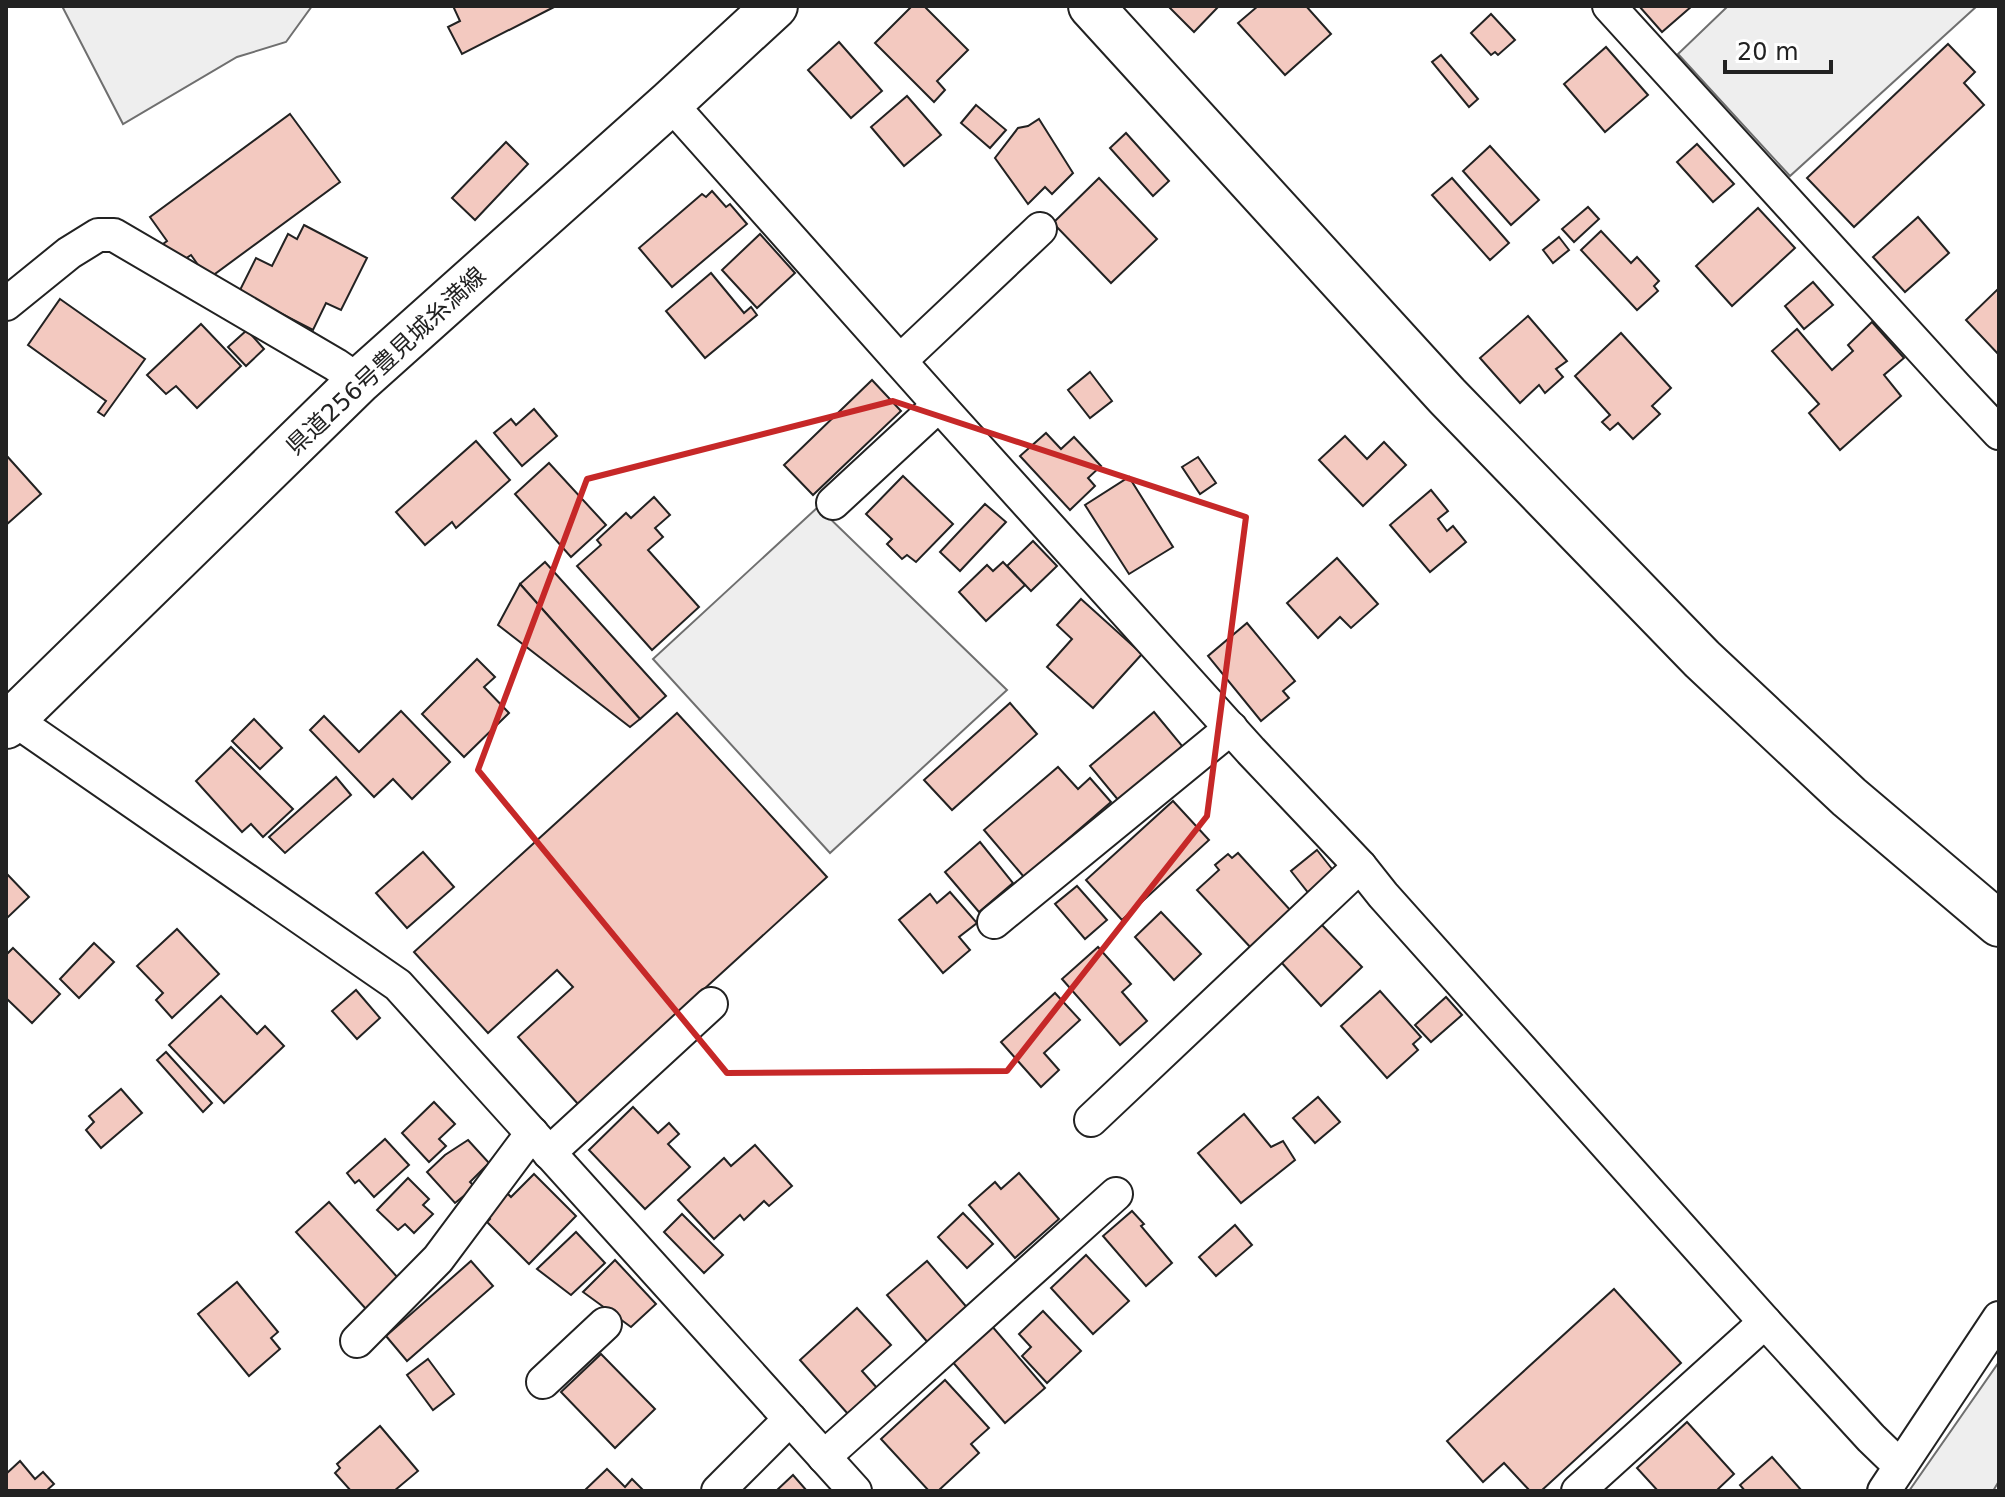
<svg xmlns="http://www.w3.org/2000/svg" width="2005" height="1497" viewBox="0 0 2005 1497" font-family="'DejaVu Sans','Noto Sans JP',sans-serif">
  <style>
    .green { fill: #eee; stroke: #6f6f6f; stroke-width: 2 }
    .building { fill: #f3c9c0; stroke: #222; stroke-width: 2 }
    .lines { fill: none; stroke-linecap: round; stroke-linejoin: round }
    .street-casing { stroke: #222; stroke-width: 36 }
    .secondary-casing { stroke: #222; stroke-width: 48 }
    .street { stroke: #fff; stroke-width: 32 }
    .secondary { stroke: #fff; stroke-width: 44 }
    .marked { fill: none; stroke: #c62828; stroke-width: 6; stroke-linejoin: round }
    .labels { text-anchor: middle; stroke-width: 6; stroke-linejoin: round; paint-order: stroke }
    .street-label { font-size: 24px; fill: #222; stroke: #fff }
  </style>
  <rect width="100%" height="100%" fill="#fff"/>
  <g class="green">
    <path d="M 62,6 L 312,6 L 286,42 L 237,57 L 123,124 Z"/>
    <path d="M 1728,6 L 1977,6 L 1790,176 L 1678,54 Z"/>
    <path d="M 818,507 L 1007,690 L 830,853 L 653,659 Z"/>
    <path d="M 1999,1362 L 1999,1481 L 1993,1491 L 1909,1491 Z"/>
  </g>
  <g class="building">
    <path d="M 453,6 L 556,6 L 462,54 L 448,27 L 460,21 Z"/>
    <path d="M 912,6 L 924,6 L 968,50 L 937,81 L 945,90 L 934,102 L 875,43 Z"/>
    <path d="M 1168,6 L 1219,6 L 1194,32 Z"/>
    <path d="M 1258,6 L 1306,6 L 1331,34 L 1285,75 L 1238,23 Z"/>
    <path d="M 1639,6 L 1692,6 L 1662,32 Z"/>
    <path d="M 1491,14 L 1515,40 L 1498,55 L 1495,52 L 1491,55 L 1471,33 Z"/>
    <path d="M 839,42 L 882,91 L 851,118 L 808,70 Z"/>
    <path d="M 1948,44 L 1975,72 L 1964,83 L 1984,105 L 1854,227 L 1807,178 Z"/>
    <path d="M 1606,47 L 1648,95 L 1605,132 L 1564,84 Z"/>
    <path d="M 1441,55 L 1478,99 L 1469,107 L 1432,62 Z"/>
    <path d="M 907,96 L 941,135 L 904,166 L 871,127 Z"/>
    <path d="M 976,105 L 1006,130 L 990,148 L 961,123 Z"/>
    <path d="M 290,114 L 340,182 L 208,279 L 191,255 L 182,261 L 159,247 L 167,241 L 150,217 Z"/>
    <path d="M 1039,119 L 1073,173 L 1052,194 L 1045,187 L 1028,204 L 995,158 L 1018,128 L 1028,126 Z"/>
    <path d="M 1126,133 L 1169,181 L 1153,196 L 1110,148 Z"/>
    <path d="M 506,142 L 528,164 L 475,220 L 452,198 Z"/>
    <path d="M 1697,144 L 1734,184 L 1713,202 L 1677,162 Z"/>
    <path d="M 1490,146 L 1539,200 L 1511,225 L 1463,171 Z"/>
    <path d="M 1099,178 L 1157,239 L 1111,283 L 1053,223 Z"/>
    <path d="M 1452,178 L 1509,243 L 1490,260 L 1432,195 Z"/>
    <path d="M 712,191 L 726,207 L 730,204 L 747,224 L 672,287 L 639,248 L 702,194 L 706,197 Z"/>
    <path d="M 1588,207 L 1599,219 L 1574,242 L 1562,229 Z"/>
    <path d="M 1758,208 L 1795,248 L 1732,306 L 1696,266 Z"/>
    <path d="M 1918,217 L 1949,253 L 1905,292 L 1873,257 Z"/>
    <path d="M 304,225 L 367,258 L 341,310 L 326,303 L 313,330 L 239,292 L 256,258 L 272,266 L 288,234 L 297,239 Z"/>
    <path d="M 1601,231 L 1631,263 L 1637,257 L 1659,281 L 1654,286 L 1658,291 L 1637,310 L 1581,250 Z"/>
    <path d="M 760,234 L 795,273 L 757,308 L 722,270 Z"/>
    <path d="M 1559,237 L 1569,250 L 1553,263 L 1543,250 Z"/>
    <path d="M 711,273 L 744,313 L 751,307 L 757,315 L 705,358 L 666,311 Z"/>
    <path d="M 1813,282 L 1833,305 L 1804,329 L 1785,306 Z"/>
    <path d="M 1999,288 L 1999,355 L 1966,320 Z"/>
    <path d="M 60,299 L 145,359 L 104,416 L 98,412 L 106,401 L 28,345 Z"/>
    <path d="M 1528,316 L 1567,361 L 1556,369 L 1563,377 L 1545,393 L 1539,385 L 1520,403 L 1480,358 Z"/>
    <path d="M 1872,322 L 1904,358 L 1884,375 L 1901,396 L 1840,450 L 1809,413 L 1819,404 L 1772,351 L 1797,329 L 1832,370 L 1853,351 L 1848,345 Z"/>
    <path d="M 201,324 L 241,366 L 197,408 L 176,386 L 166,394 L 147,375 Z"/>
    <path d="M 247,330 L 264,349 L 246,366 L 228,347 Z"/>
    <path d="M 1621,333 L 1671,388 L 1652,406 L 1660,414 L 1633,439 L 1618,423 L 1610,430 L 1602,422 L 1610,415 L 1575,376 Z"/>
    <path d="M 1090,372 L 1112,401 L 1090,418 L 1068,390 Z"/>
    <path d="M 872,380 L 901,411 L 813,495 L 784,465 Z"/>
    <path d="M 534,409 L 557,436 L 522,466 L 494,433 L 511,419 L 516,425 Z"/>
    <path d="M 1046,433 L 1061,449 L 1074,437 L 1101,466 L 1088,478 L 1095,486 L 1070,510 L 1020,456 Z"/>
    <path d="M 1345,436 L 1367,459 L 1384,442 L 1406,465 L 1363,506 L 1319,460 Z"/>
    <path d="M 476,441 L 510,480 L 456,528 L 452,522 L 425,545 L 396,512 Z"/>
    <path d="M 6,455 L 41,494 L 6,525 Z"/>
    <path d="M 1198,457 L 1216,483 L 1200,494 L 1182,467 Z"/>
    <path d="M 549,463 L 606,525 L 571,557 L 515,494 Z"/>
    <path d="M 903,476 L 953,524 L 916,562 L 907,555 L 902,559 L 887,544 L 892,539 L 866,514 Z"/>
    <path d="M 1129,477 L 1173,547 L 1129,574 L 1085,505 Z"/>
    <path d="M 1431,490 L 1448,511 L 1438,519 L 1447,531 L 1453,526 L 1466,542 L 1430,572 L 1390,525 Z"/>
    <path d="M 654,497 L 670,515 L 655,528 L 663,537 L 648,550 L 699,607 L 652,650 L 577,566 L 601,545 L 597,540 L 626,513 L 631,518 Z"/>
    <path d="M 985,504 L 1006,522 L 960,571 L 940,552 Z"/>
    <path d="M 1033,541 L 1057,566 L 1031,591 L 1007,566 Z"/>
    <path d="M 1337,558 L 1378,604 L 1351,628 L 1340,617 L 1318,638 L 1287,603 Z"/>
    <path d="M 545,562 L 666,696 L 640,719 L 520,584 Z"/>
    <path d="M 1003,562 L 1025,585 L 986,621 L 959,592 L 987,565 L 993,571 Z"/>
    <path d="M 520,584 L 640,719 L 630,727 L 498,625 Z"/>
    <path d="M 1081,599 L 1142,654 L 1093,708 L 1047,667 L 1072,639 L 1057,625 Z"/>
    <path d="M 1247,623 L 1295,681 L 1283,691 L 1289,698 L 1261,721 L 1208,656 Z"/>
    <path d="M 477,659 L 495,677 L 484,687 L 509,713 L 464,757 L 422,714 Z"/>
    <path d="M 1010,703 L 1037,734 L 952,810 L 924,780 Z"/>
    <path d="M 401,711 L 450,762 L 412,799 L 393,779 L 374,797 L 310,730 L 324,716 L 359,752 Z"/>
    <path d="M 1154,712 L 1183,747 L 1119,801 L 1090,766 Z"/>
    <path d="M 677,713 L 827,877 L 578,1104 L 518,1037 L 573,987 L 557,970 L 488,1033 L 414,952 Z"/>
    <path d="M 254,719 L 282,748 L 260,769 L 232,741 Z"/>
    <path d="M 231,747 L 293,809 L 263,837 L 251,824 L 242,832 L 196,781 Z"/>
    <path d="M 1058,767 L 1078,789 L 1090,778 L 1111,802 L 1024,877 L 984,830 Z"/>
    <path d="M 336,777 L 351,795 L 285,853 L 269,837 Z"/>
    <path d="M 1173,801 L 1209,840 L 1122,920 L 1086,880 Z"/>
    <path d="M 980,842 L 1013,883 L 979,912 L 945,872 Z"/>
    <path d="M 1317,850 L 1336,874 L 1310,895 L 1291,871 Z"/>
    <path d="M 423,852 L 454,887 L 407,928 L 376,893 Z"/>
    <path d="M 1238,853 L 1292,912 L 1252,949 L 1197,890 L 1219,870 L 1215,865 L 1228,854 L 1232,858 Z"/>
    <path d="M 6,873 L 29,897 L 6,919 Z"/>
    <path d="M 1077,886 L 1107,920 L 1085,939 L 1055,904 Z"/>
    <path d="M 950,892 L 977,923 L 959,937 L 970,950 L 943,973 L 899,920 L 930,894 L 937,903 Z"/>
    <path d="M 1161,912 L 1201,954 L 1174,980 L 1135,937 Z"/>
    <path d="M 1321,924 L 1362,967 L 1321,1006 L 1281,962 Z"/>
    <path d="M 177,929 L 219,974 L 172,1018 L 156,1000 L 163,993 L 137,966 Z"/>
    <path d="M 94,943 L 114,962 L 79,998 L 60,979 Z"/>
    <path d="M 1098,947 L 1131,984 L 1122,992 L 1147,1021 L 1120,1045 L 1062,979 Z"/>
    <path d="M 13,948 L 60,994 L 32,1023 L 6,998 L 6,955 Z"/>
    <path d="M 356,990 L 380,1018 L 357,1039 L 332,1011 Z"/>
    <path d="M 1380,991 L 1421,1037 L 1413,1044 L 1418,1050 L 1387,1078 L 1341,1026 Z"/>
    <path d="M 1055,993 L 1080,1020 L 1044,1053 L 1059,1070 L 1041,1087 L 1001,1042 Z"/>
    <path d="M 221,996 L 257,1034 L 265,1026 L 284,1046 L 224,1103 L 169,1045 Z"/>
    <path d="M 1446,997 L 1462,1015 L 1431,1042 L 1415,1025 Z"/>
    <path d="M 166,1052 L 212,1103 L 203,1112 L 157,1060 Z"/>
    <path d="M 121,1089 L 142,1113 L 101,1148 L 86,1130 L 94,1122 L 89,1116 Z"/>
    <path d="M 1318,1097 L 1340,1122 L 1315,1143 L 1293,1118 Z"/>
    <path d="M 434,1102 L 455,1124 L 439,1139 L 446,1146 L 429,1162 L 402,1133 Z"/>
    <path d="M 633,1107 L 658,1133 L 669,1123 L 679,1134 L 668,1144 L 690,1167 L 645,1209 L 589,1150 Z"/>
    <path d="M 1244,1114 L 1271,1147 L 1283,1141 L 1295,1160 L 1241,1203 L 1198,1153 Z"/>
    <path d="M 385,1139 L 409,1165 L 374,1197 L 359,1180 L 355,1183 L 347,1173 Z"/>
    <path d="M 468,1140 L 489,1163 L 470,1182 L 475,1187 L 455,1203 L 427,1172 L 445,1155 Z"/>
    <path d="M 755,1145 L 792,1186 L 769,1206 L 764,1201 L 744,1220 L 740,1215 L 714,1239 L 678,1200 L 724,1158 L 731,1166 Z"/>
    <path d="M 1019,1173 L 1059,1219 L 1015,1258 L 969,1205 L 995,1182 L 1001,1189 Z"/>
    <path d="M 534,1174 L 576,1216 L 529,1264 L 487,1222 L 490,1219 L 486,1214 L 507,1193 L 511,1197 Z"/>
    <path d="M 408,1178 L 429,1199 L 423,1205 L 433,1214 L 414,1233 L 405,1224 L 398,1230 L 377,1210 Z"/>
    <path d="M 329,1202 L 399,1279 L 366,1309 L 296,1232 Z"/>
    <path d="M 1132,1211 L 1144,1224 L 1141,1226 L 1172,1263 L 1146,1286 L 1103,1236 Z"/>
    <path d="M 963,1213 L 993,1244 L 967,1268 L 938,1237 Z"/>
    <path d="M 682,1214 L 723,1255 L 704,1273 L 664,1232 Z"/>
    <path d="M 1235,1225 L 1252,1245 L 1216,1276 L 1199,1257 Z"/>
    <path d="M 576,1232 L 605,1263 L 571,1295 L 537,1269 Z"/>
    <path d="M 1086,1255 L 1129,1301 L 1093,1334 L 1051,1288 Z"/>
    <path d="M 615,1260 L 656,1304 L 631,1327 L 583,1292 Z"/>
    <path d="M 471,1261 L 493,1286 L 407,1361 L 386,1336 Z"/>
    <path d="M 927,1261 L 970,1311 L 930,1345 L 887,1295 Z"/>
    <path d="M 237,1282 L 278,1332 L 271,1338 L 280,1349 L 249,1376 L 198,1314 Z"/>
    <path d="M 1614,1289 L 1681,1363 L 1541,1491 L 1530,1491 L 1504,1463 L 1483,1482 L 1447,1441 Z"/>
    <path d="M 857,1308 L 891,1345 L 862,1371 L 877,1388 L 848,1414 L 800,1360 Z"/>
    <path d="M 1043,1311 L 1081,1351 L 1047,1383 L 1022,1356 L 1031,1347 L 1019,1334 Z"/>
    <path d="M 991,1325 L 1045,1388 L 1005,1423 L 951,1360 Z"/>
    <path d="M 601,1354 L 655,1409 L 615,1448 L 561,1392 Z"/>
    <path d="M 428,1359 L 454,1394 L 433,1410 L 407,1375 Z"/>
    <path d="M 945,1380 L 989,1428 L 971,1444 L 979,1453 L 938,1491 L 929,1491 L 881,1439 Z"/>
    <path d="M 1687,1422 L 1734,1474 L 1716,1491 L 1658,1491 L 1637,1468 Z"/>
    <path d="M 380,1426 L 418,1471 L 394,1491 L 351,1491 L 335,1473 L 340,1468 L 337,1464 Z"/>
    <path d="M 1772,1457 L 1802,1491 L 1745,1491 L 1740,1485 Z"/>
    <path d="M 20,1461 L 35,1479 L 43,1472 L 54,1484 L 46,1491 L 6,1491 L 6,1474 Z"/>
    <path d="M 607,1469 L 625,1487 L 632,1479 L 644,1491 L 584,1491 Z"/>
    <path d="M 793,1475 L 807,1491 L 776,1491 Z"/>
  </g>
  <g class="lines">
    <g class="street-casing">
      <g id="street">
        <path d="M 1609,6 L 1956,387 L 1999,433"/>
        <path d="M 670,103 L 939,405 L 1251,751 L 1360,866 L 1383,895 L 1765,1322 L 1871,1438 L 1900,1466"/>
        <path d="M 6,304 L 69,253 L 98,235 L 114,235 L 336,365 L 359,381"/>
        <path d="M 900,361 L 1040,229"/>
        <path d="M 833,503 L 939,405"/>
        <path d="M 6,714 L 398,985 L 855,1491"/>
        <path d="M 994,922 L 1231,728"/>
        <path d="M 1091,1120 L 1360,866"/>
        <path d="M 549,1153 L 711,1004"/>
        <path d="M 357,1341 L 438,1259 L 532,1133"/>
        <path d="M 543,1382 L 605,1324"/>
        <path d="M 824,1457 L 1116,1194"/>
        <path d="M 718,1491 L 790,1419"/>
        <path d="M 1578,1491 L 1765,1322"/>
        <path d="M 1884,1491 L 1999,1318"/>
      </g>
    </g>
    <g class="secondary-casing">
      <g id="secondary">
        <path d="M 1091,6 L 1447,396 L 1702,659 L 1849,797 L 1999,924"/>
        <path d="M 6,726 L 359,381 L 670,103 L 775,6"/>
      </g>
    </g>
    <use href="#street" class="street"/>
    <use href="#secondary" class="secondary"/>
  </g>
  <path class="marked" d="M 893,401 L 1246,517 L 1207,816 L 1007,1071 L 727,1073 L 478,770 L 587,479 Z"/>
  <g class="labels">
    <g class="street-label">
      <text transform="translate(386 361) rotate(-43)" y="8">県道256号豊見城糸満線</text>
    </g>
  </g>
  <rect width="2005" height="1497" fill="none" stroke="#222222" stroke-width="16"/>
  <path d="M1725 60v12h106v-12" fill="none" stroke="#222222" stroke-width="4"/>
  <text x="1737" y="60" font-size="24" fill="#222222" stroke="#ffffff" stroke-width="6" paint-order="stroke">20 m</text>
</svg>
